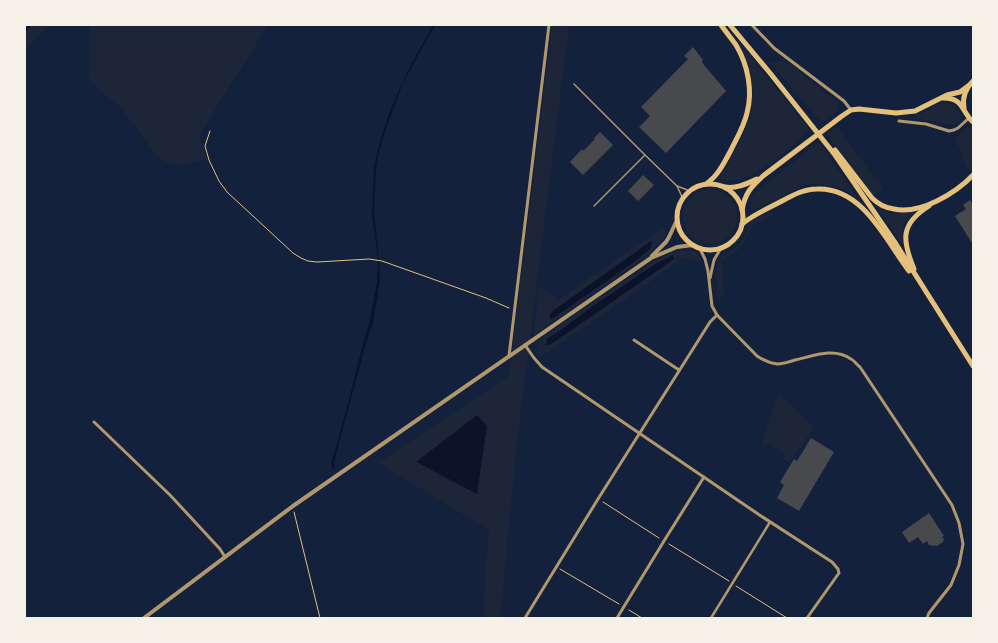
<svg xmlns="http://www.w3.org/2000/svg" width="998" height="643" viewBox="0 0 998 643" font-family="'DM Sans',sans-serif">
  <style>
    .green { fill: #1d2539 }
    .water { fill: #0b132b }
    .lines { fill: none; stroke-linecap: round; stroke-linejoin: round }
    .stream { stroke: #0b132b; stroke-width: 2 }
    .building { fill: #48494c }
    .path { stroke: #e5c07b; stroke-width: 1 }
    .service { stroke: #b1986c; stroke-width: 1.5 }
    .pedestrian { stroke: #b1986c; stroke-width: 2.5 }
    .minor { stroke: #b1986c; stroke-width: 3 }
    .tertiary { stroke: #b1986c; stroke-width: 4 }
    .primary { stroke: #e5c07b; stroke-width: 5 }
  </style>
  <rect width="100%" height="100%" fill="#14213d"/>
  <g class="green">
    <path d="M 25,25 L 49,25 L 25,50 Z"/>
    <path d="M 90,25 L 268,25 L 199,135 L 208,159 L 180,165 L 168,163 L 158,157 L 121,108 L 89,80 Z"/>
    <path d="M 552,25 L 569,25 L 517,441 L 500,618 L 484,618 L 484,594 L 489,530 L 378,463 L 509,376 Z"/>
    <path d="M 746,51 L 810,130 C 789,148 764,174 736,180 C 732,181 726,180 721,179 L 722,173 L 738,146 L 751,115 L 753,93 L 751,73 L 743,52 Z"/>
    <path d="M 784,60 L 838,103 L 837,112 L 822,123 L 770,63 Z"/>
    <path d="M 941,103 C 954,102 960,107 960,120 L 954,125 L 913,118 Z"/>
    <path d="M 836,126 L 883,188 L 873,195 L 827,134 Z"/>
    <path d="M 965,128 L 973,129 L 973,167 L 970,171 L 965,165 L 960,149 L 955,140 Z"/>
    <path d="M 819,142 L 861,203 L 842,188 L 820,184 L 805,184 L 752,211 L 749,204 L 753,194 Z"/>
    <circle cx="710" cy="217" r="27"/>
    <path d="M 876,206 C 890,214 893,215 908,212 L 910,215 C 900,228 902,231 904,247 Z"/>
    <path d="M 771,212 L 773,215 L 755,224 L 749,232 L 746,240 L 739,249 L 722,261 L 724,296 L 718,300 L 716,273 L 719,257 L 735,248 L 743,239 L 748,225 L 754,219 Z"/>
    <path d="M 664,227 L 666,235 L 650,253 L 534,335 L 539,286 L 558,300 Z"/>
    <path d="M 691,250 L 699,255 L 702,262 L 683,258 L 648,283 L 541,357 L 536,353 L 538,345 L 543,337 L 653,262 L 676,251 Z"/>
    <path d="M 779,393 L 814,428 L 789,463 L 783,459 L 786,454 L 767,443 L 765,447 L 761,444 Z"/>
  </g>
  <g class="water">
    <path d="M 433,25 L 436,25 L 427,39 L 403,83 L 387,126 L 378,155 L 376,169 L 374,210 L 380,270 L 380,281 L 373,323 L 366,343 L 334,462 L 335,470 L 333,470 L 331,464 L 346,411 L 360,355 L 370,320 L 377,282 L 378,259 L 372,215 L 374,168 C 383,117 407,70 433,25 Z"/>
    <path d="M 651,241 L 652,243 L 650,249 L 633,263 L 552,319 L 549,318 L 550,314 L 554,310 Z"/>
    <path d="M 673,255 L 674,259 L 598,312 L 551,344 L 545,345 L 548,338 L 555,334 L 593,306 L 655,264 Z"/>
    <path d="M 477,415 L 487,426 L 477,494 L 416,462 Z"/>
  </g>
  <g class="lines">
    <path class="stream" d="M 25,31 L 30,25"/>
  </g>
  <g class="building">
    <path d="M 693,47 L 703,60 L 702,62 L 704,65 L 726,91 L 666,153 L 639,127 L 650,116 L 641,107 L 688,59 L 684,56 Z"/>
    <path d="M 600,132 L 613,145 L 583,175 L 570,162 L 582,149 L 583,151 L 595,139 L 594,138 Z"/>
    <path d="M 643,175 L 654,185 L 638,201 L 628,191 Z"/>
    <path d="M 970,200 L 973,205 L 973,242 L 972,243 L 955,216 L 966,209 L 963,205 Z"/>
    <path d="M 811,438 L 834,452 L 799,511 L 777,498 L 784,485 L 780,482 L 794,459 L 797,461 Z"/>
    <path d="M 929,513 L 944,536 L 942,537 L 944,539 L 943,542 L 937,546 L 929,545 L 927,541 L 923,544 L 918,537 L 909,543 L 902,532 Z"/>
  </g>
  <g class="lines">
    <g class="path">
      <path d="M 210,131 L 205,146 L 209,160 L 219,181 L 227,192 L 293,253 L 301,258 L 308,261 L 317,262 L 369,259 L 382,261 L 486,298 L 509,308"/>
      <path d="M 603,502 L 659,538"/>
      <path d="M 294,512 L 320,618"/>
      <path d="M 669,544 L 729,581"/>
      <path d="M 560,569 L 619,604"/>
      <path d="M 736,586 L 787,618"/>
      <path d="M 629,610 L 642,618"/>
    </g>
    <g class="service">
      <path d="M 574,84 L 645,155 L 677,186 L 683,199"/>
      <path d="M 677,186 L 690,191"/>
      <path d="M 594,206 L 645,155"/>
    </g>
    <path class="pedestrian" d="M 711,618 L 770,522"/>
    <g class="minor">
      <path d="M 752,25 L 774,48 L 844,101 L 851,110"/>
      <path d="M 899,121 L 926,124 L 949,131 L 954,130 L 958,128 L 969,118"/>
      <path d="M 700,249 L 705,259 L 708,271 L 712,306 L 717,315 L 757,356 C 763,360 769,363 777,364 C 783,364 789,362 795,360 C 813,356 834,347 851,359 C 855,361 857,365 860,367 L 952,505 L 959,523 L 963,544 L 959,565 L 951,585 L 929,613 L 927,618"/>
      <path d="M 710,278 L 714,260 L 721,248"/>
      <path d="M 634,340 L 679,370"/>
      <path d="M 525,345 L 534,358 L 542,367 L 761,516 L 832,562 L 838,569 L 839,573 L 807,618"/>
      <path d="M 509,356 L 549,25"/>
      <path d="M 94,422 L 170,495 L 220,549 L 225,557"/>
      <path d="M 525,618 L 598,499 L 710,322 L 717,315"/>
      <path d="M 617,618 L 664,541 L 704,477"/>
    </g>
    <g class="tertiary">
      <path d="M 652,256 L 666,242 L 669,237 L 677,220"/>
      <path d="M 144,618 L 293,506 L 651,258 L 677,247 L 693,245"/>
    </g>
    <g class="primary">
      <path d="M 730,25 L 770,73 L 835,155 L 896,244 L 973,366"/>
      <path d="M 943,98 C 964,98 961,111 973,122"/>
      <path d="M 964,108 C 962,97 965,89 973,81"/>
      <path d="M 835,150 L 872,198 C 878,204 885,208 894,209 C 920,215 956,193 973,175"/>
      <path d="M 706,184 C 718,176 724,163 731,150 C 737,138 744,126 747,113 C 753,91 748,65 736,45 C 731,38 726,32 721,25"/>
      <circle cx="710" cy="217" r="33"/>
      <path d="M 725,187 C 736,189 746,184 757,179"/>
      <path d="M 742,210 C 745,193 751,187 763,176 L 842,116 L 851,110 L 859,109 L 896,113 L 915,111 L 947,95 L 960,92 L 968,86"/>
      <path d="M 742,224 C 754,214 769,208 782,201 C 793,195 804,189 817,189 C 863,187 886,241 909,271"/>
      <path d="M 914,269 C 902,240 900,224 929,206"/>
    </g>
  </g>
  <rect width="998" height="643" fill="none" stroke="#f6f1e7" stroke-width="52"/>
</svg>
